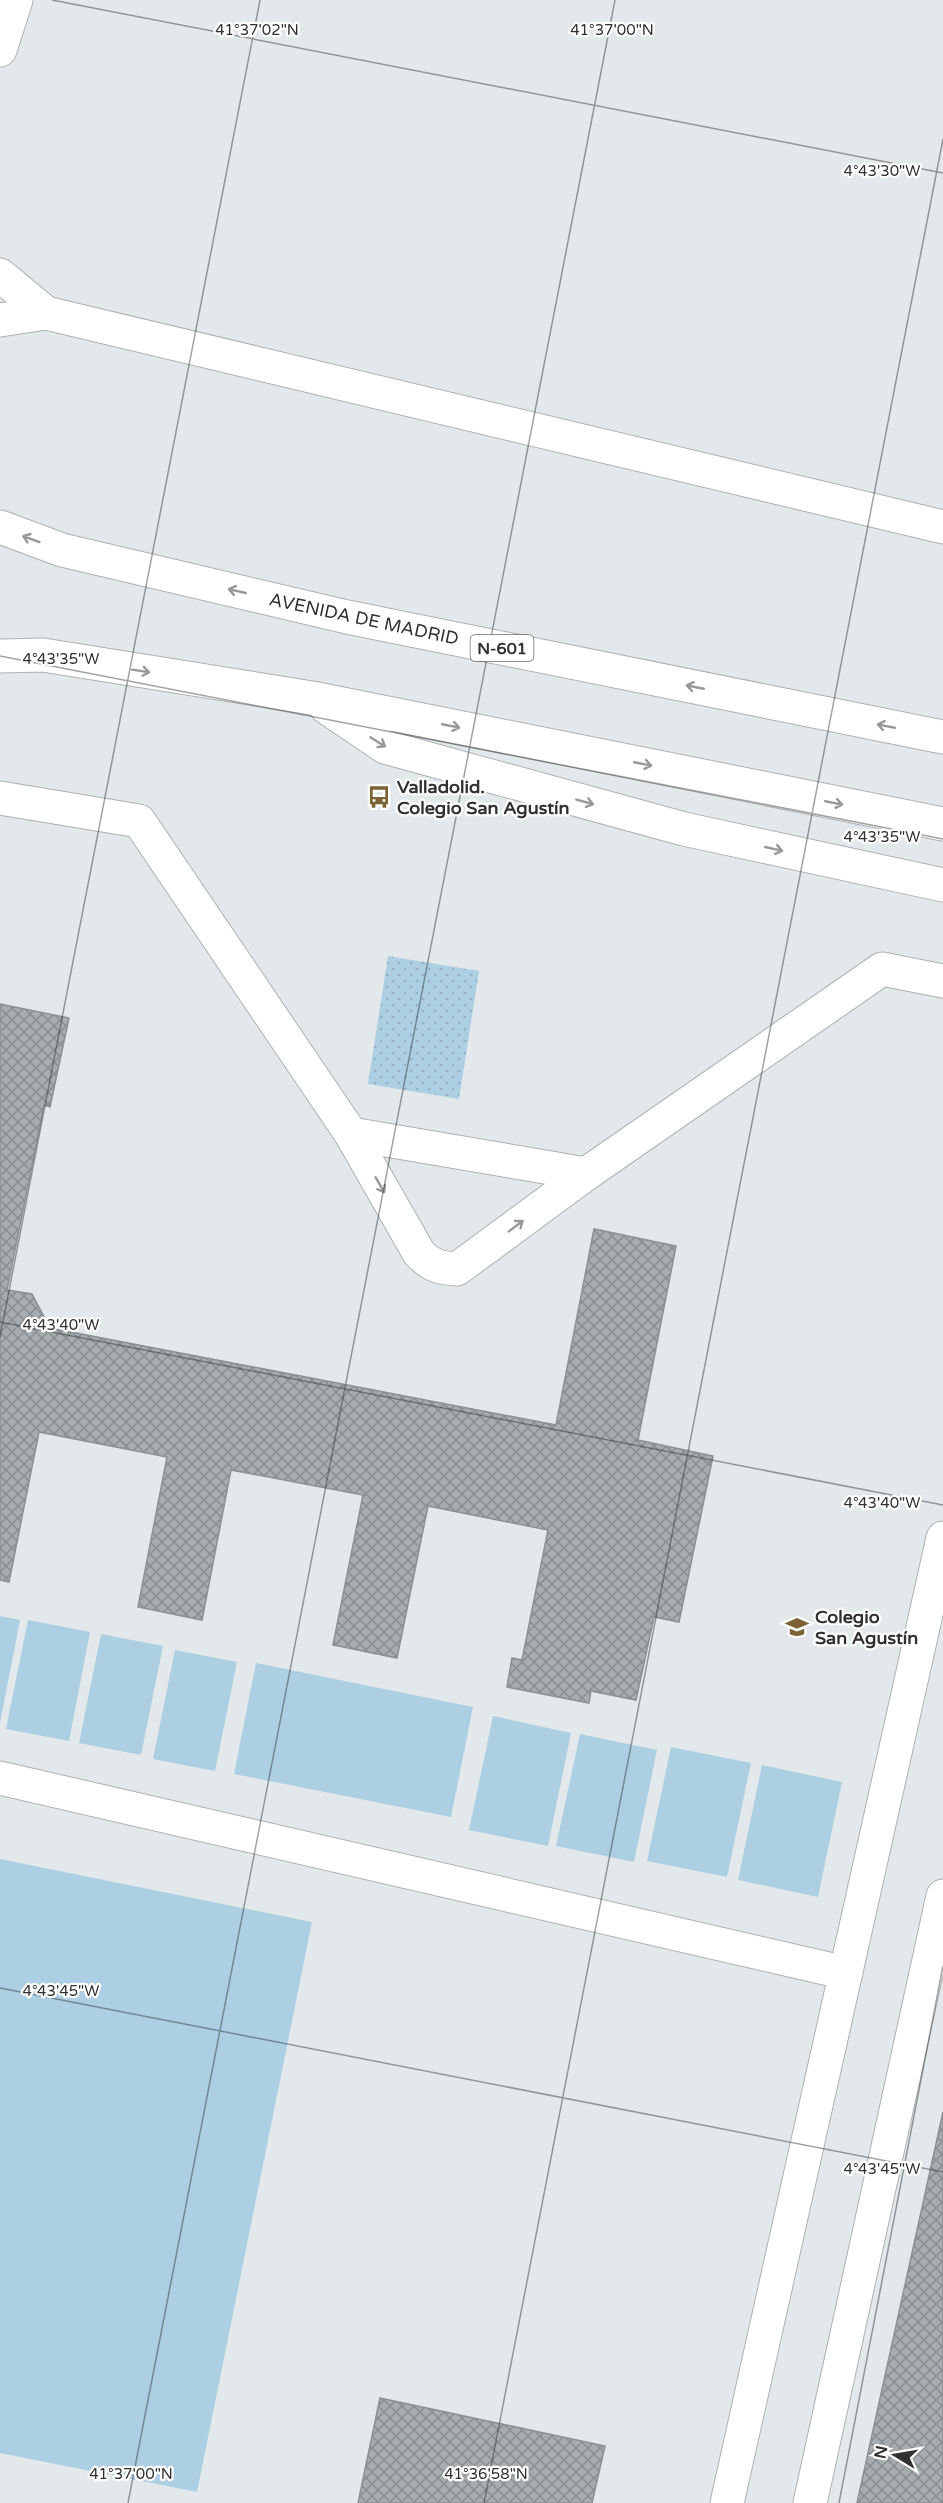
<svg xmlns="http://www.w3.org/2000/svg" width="943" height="2503" viewBox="0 0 943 2503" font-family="'Varela Round',sans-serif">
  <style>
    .green { fill: #adcfe3 }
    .park { fill: url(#park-dots) }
    .building { fill: url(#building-cross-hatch); stroke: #8b9092; stroke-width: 1.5 }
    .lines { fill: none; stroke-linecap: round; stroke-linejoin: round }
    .minor-casing { stroke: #acb1b4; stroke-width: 35 }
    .highway-casing { stroke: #acb1b4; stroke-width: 35 }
    .minor { stroke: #fff; stroke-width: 33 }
    .highway { stroke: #fff; stroke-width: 33 }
    .oneway { stroke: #979898 }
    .ticks { fill: none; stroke: #2f3132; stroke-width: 1.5; stroke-opacity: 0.45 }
    .labels { text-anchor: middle; stroke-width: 4.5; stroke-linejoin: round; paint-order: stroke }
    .shield { fill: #fff; stroke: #6d6f70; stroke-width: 1.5 }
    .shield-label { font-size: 16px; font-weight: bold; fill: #2f3132 }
    .street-label { font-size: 18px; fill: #2f3132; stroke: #fff }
    .poi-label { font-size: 18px; font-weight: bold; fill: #2f3132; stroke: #fff; text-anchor: start }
    .ticks-label { font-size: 15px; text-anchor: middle; fill: #2f3132; stroke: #fff; stroke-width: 4.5; stroke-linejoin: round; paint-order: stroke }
  </style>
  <defs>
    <pattern id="park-dots" width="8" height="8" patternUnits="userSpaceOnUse" patternTransform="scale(1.5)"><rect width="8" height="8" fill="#adcfe3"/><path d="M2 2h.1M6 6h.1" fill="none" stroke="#95b2c3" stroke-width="1.8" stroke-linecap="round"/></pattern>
    <pattern id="building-cross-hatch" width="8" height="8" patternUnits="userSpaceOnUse" patternTransform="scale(1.5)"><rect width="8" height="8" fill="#a7acaf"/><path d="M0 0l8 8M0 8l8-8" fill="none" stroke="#888d8f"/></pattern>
  </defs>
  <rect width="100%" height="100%" fill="#e3e8eb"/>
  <g class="green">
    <path d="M 0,1616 L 20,1620 L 0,1723 Z"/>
    <path d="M 28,1620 L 90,1632 L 69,1741 L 6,1729 Z"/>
    <path d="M 101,1634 L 163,1646 L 141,1755 L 79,1743 Z"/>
    <path d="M 175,1650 L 237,1662 L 215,1771 L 153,1759 Z"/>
    <path d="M 256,1663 L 473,1707 L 451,1817 L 234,1774 Z"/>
    <path d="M 493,1716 L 571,1733 L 548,1846 L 469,1830 Z"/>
    <path d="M 580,1734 L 657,1750 L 634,1862 L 556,1846 Z"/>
    <path d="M 671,1747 L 751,1763 L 727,1877 L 647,1861 Z"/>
    <path d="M 762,1765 L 842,1782 L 818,1897 L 738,1880 Z"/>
    <path d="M 0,1859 L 312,1922 L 197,2492 L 0,2453 Z"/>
  </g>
  <path class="park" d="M 388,956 L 479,971 L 459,1099 L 368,1084 Z"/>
  <g class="building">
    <path d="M 0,1004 L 69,1018 L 50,1107 L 44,1105 L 7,1290 L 32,1294 L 50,1328 L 556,1425 L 594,1229 L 676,1246 L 638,1440 L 713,1456 L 679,1622 L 654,1617 L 636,1700 L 591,1691 L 589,1703 L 507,1687 L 512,1658 L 522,1660 L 548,1530 L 428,1506 L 397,1658 L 333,1645 L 363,1495 L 231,1470 L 202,1620 L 138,1607 L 167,1457 L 39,1432 L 9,1582 L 0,1580 Z"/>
    <path d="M 943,2112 L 943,2503 L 857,2503 Z"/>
    <path d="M 380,2398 L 605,2446 L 592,2503 L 358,2503 Z"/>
  </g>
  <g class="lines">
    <g class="minor-casing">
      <g id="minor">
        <path d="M 0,275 L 46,313"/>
        <path d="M 0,320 L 46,313 L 943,527"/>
        <path d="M 0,798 L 139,821 L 351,1134 L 586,1174"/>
        <path d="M 351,1134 L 419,1253 C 431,1266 440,1268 457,1269 L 586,1174 L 882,969 L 943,981"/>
        <path d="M 0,1778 L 846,1973"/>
        <path d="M 727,2503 L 943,1538"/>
        <path d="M 810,2503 L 943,1896"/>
      </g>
    </g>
    <g class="highway-casing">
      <g id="highway">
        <path d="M 0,50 L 16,0"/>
        <path d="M 0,527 L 62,550 L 347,617 L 943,737"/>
        <path d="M 0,656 L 43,655 L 312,698 L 943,824"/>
        <path d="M 326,707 L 385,747 L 684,829 L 943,885"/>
      </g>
    </g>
    <use href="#minor" class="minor"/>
    <use href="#highway" class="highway"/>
  </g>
  <defs><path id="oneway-shaft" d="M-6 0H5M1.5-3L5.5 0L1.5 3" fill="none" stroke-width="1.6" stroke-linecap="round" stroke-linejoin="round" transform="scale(1.5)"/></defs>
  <g class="oneway">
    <use href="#oneway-shaft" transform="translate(31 539) rotate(-160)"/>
    <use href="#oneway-shaft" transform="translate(237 591) rotate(-167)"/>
    <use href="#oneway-shaft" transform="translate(141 671) rotate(9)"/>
    <use href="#oneway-shaft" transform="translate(695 687) rotate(-169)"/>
    <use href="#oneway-shaft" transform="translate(451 726) rotate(11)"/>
    <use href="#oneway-shaft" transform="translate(886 726) rotate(-169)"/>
    <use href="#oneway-shaft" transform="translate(378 742) rotate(32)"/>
    <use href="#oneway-shaft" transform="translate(643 764) rotate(11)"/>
    <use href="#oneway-shaft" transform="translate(585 802) rotate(15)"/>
    <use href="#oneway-shaft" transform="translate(834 803) rotate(11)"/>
    <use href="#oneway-shaft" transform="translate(774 849) rotate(13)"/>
    <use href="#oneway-shaft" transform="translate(380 1185) rotate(60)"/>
    <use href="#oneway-shaft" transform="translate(516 1226) rotate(-37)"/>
  </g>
  <path class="ticks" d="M 52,0 L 943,173M 0,656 L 943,839M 0,1322 L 943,1505M 0,1337 L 260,0M 0,1988 L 943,2172M 128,2503 L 615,0M 484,2503 L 943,139M 839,2503 L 943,1966"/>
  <defs>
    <g id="bus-bare" transform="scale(1.8)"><path d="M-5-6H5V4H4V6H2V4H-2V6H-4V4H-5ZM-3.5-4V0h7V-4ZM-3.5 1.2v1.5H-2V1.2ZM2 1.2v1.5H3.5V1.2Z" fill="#7b6333" stroke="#fff" stroke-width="2.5" paint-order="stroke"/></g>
    <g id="school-bare" transform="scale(1.8)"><path d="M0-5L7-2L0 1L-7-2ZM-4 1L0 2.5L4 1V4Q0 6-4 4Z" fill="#7b6333" stroke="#fff" stroke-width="2.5" paint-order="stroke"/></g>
  </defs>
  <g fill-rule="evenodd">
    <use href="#bus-bare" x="379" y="797"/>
    <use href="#school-bare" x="797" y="1627"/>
  </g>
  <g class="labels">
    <rect class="shield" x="470.5" y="635" width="63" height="26" rx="4.5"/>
    <g class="shield-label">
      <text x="502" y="654">N-601</text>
    </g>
    <g class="street-label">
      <text transform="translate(364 619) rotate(12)" y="6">AVENIDA DE MADRID</text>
    </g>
    <g class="poi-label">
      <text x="397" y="793">Valladolid.<tspan x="397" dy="21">Colegio San Agustín</tspan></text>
      <text x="815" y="1623">Colegio<tspan x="815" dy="21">San Agustín</tspan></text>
    </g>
  </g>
  <g class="ticks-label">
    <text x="257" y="35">41°37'02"N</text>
    <text x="612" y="35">41°37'00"N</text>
    <text x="882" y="176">4°43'30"W</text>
    <text x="61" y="664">4°43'35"W</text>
    <text x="882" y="842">4°43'35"W</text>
    <text x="61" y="1330">4°43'40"W</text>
    <text x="882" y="1508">4°43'40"W</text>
    <text x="61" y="1996">4°43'45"W</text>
    <text x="882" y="2174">4°43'45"W</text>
    <text x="131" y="2479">41°37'00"N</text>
    <text x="486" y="2479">41°36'58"N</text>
  </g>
  <g transform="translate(895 2455) rotate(281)" stroke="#ffffff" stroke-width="4.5" paint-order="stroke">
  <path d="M0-4.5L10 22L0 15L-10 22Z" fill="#2f3132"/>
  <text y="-9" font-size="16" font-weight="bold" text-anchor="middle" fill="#2f3132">N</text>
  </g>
</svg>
